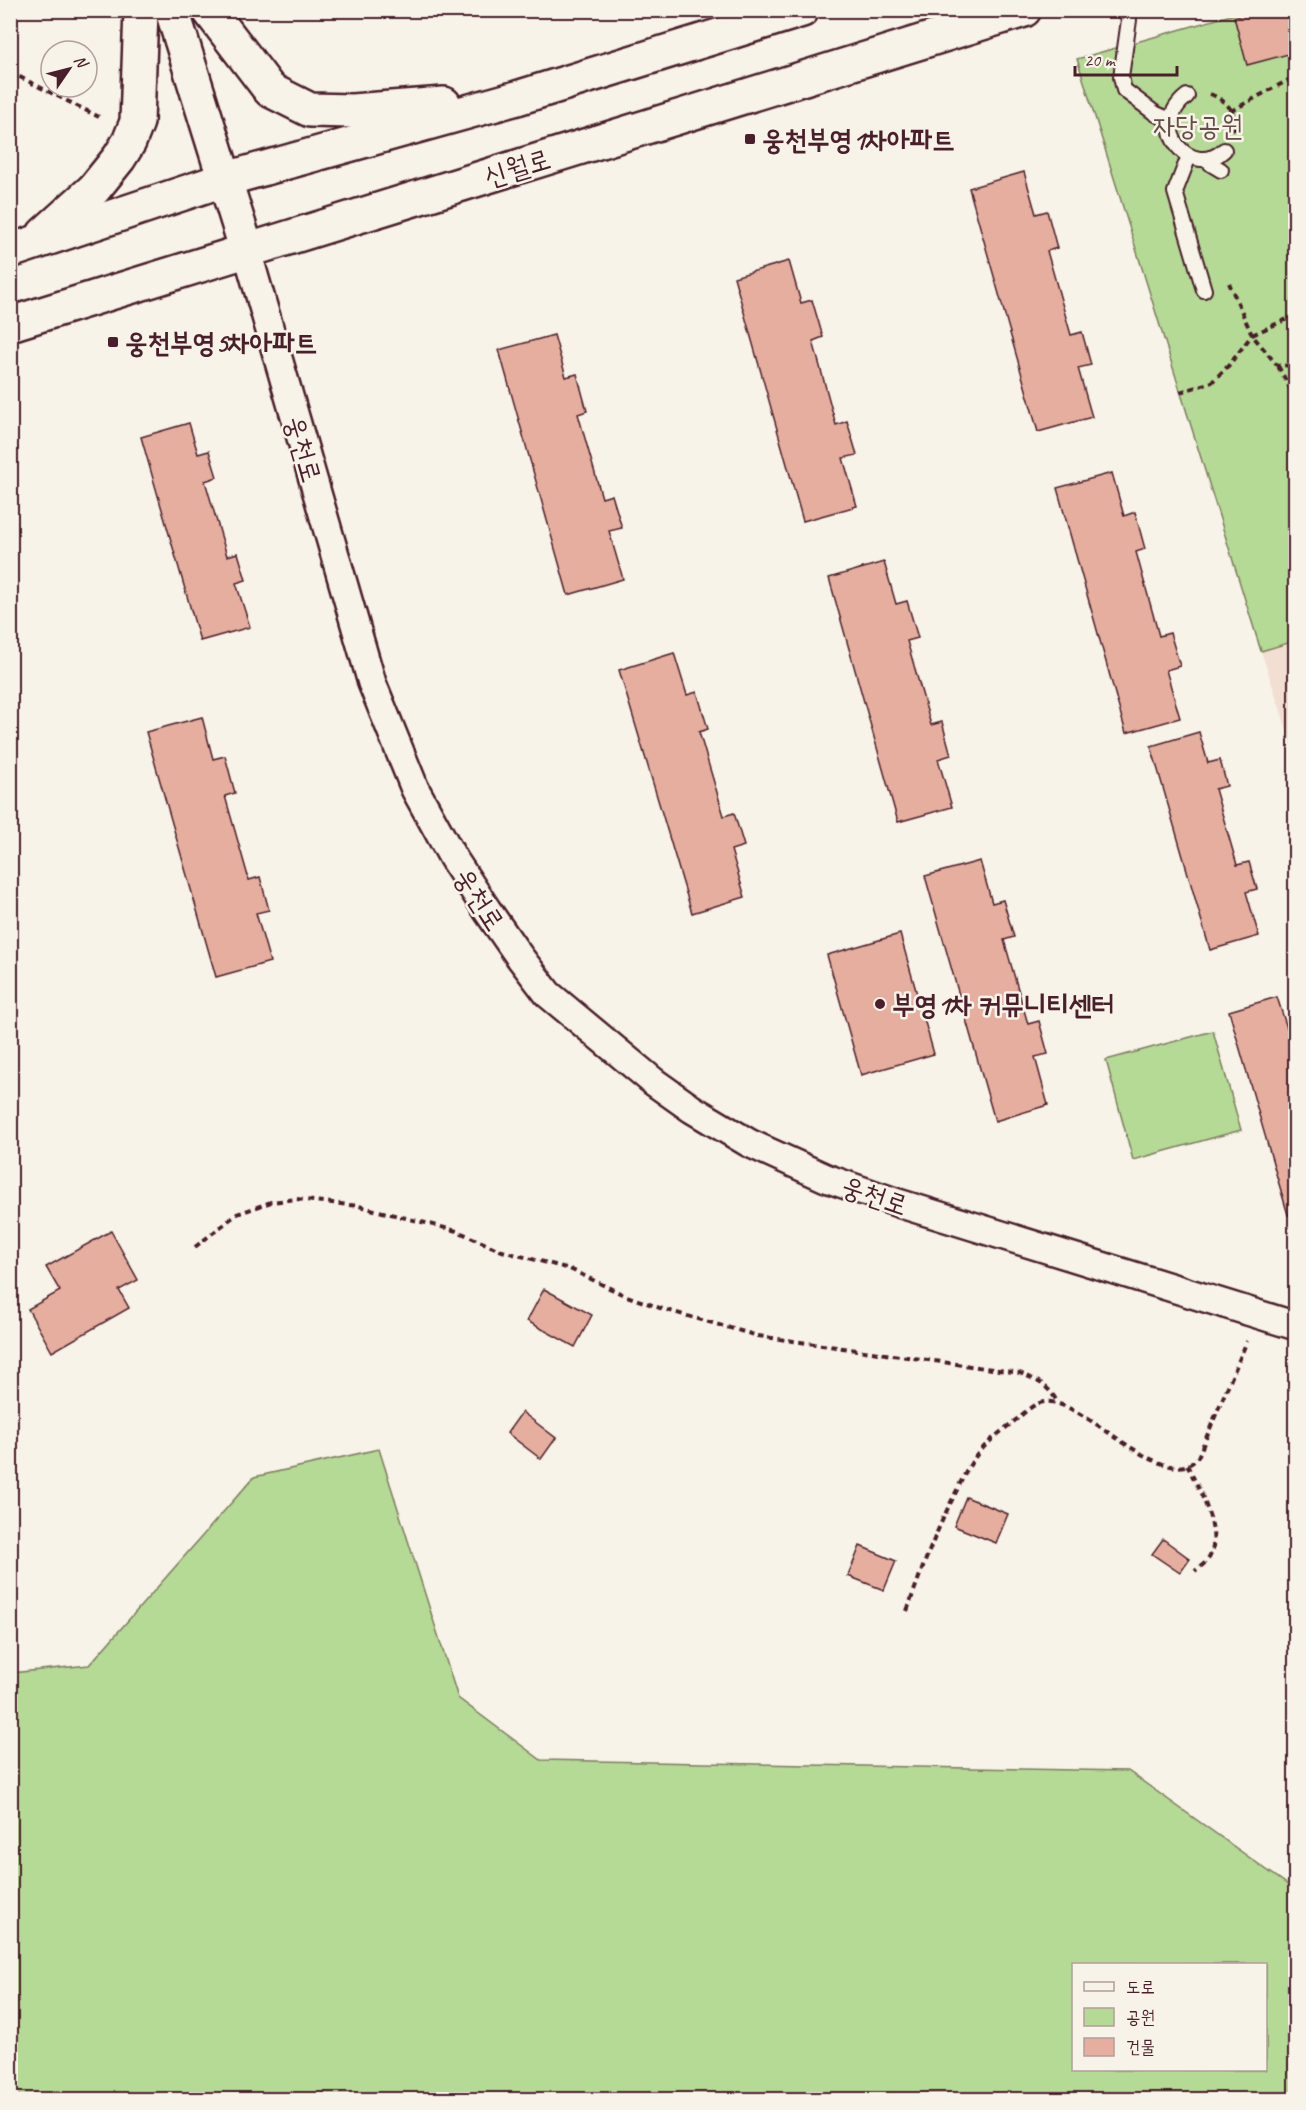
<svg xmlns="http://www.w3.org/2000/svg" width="1306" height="2110" viewBox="0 0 1306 2110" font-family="Caveat,'Poor Story',sans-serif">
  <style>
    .built { fill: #f2ded2 }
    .green { fill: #b4da95; stroke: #7f7c60; stroke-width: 1.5; fill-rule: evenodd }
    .building { fill: #e6ae9e; stroke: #4a1f2b; stroke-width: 1.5 }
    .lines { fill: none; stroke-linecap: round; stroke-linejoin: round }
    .service-casing { stroke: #4a1f2b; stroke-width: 18 }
    .minor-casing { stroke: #4a1f2b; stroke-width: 32 }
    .tertiary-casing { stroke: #4a1f2b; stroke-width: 38 }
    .path { stroke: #4a1f2b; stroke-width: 4; stroke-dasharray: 6 4.5; stroke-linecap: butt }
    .service { stroke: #f7f3e8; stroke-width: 14 }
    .minor { stroke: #f7f3e8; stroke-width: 27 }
    .tertiary { stroke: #f7f3e8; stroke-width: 33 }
    .poi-dot { fill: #4a1f2b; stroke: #f7f3e8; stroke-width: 2 }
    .labels { text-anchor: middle; stroke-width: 5; stroke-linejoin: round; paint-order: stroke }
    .park-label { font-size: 28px; fill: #644e46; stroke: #f7f3e8 }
    .poi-label { font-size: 28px; font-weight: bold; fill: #4a1f2b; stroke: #f7f3e8; text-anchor: start }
    .street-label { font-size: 28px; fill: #4a1f2b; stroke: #f7f3e8 }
  </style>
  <rect width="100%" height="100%" fill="#f7f3e8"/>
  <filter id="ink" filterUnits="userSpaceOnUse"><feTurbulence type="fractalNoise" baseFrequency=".0167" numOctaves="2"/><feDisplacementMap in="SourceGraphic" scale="12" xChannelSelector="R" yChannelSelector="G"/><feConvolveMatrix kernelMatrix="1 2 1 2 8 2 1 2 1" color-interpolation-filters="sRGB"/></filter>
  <g filter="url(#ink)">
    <path class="built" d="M 1295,641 L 1295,754 L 1261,651 Z"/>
    <g class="green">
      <path d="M 1245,11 L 1295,11 L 1295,641 L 1261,651 L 1077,59 Z"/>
      <path d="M 1213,1031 L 1241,1130 L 1133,1160 L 1106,1060 Z"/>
      <path d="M 379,1449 L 458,1698 L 541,1760 L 1128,1771 L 1295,1890 L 1295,2099 L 11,2099 L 11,1673 L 89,1665 L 254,1477 ZM 1074,1964 L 1266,1964 L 1266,2070 L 1074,2070 Z"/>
    </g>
    <g class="building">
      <path d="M 1259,10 L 1296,10 L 1296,52 L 1247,65 L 1234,17 Z"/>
      <path d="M 1024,172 L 1036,214 L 1047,211 L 1057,248 L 1047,251 L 1071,335 L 1082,332 L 1091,365 L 1078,368 L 1092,417 L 1038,432 L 969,188 Z"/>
      <path d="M 789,261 L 801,303 L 812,300 L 823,337 L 813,341 L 836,425 L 847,421 L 857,455 L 843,458 L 857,506 L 803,521 L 734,277 Z"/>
      <path d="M 554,335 L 566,377 L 577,374 L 587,411 L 578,414 L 602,498 L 612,495 L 622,528 L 609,531 L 623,579 L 568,595 L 499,350 Z"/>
      <path d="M 189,423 L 198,454 L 209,451 L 217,477 L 205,481 L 227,556 L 238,553 L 246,580 L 236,583 L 250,627 L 200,641 L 141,437 Z"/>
      <path d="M 1112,473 L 1124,516 L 1135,512 L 1145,549 L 1136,552 L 1159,636 L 1170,633 L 1180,666 L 1166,670 L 1180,718 L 1126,733 L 1057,488 Z"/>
      <path d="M 884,562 L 896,604 L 907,601 L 918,638 L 907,641 L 931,725 L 942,722 L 951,755 L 938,759 L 952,807 L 898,822 L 829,578 Z"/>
      <path d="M 674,653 L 687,695 L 697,692 L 708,729 L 699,732 L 724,816 L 734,813 L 744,846 L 731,850 L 745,897 L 692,913 L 619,670 Z"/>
      <path d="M 202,717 L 213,759 L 225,756 L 235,793 L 225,796 L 249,880 L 260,877 L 269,910 L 256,913 L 270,962 L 216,977 L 146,732 Z"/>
      <path d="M 1199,732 L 1208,763 L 1220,760 L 1227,786 L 1215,789 L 1237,865 L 1249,862 L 1257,889 L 1246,892 L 1259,936 L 1210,950 L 1151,746 Z"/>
      <path d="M 980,861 L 992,903 L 1003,900 L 1014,937 L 1004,940 L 1028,1024 L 1039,1021 L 1048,1054 L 1035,1057 L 1048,1105 L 995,1121 L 925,876 Z"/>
      <path d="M 900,934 L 934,1054 L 861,1075 L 827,955 Z"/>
      <path d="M 1277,997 L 1287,1028 L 1296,1026 L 1296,1054 L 1293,1055 L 1296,1062 L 1296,1213 L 1288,1215 L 1229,1011 Z"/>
      <path d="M 111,1231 L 138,1280 L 119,1290 L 129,1308 L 52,1352 L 28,1309 L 60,1291 L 46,1267 Z"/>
      <path d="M 544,1289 L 592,1315 L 575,1347 L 527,1321 Z"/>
      <path d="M 522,1412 L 556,1438 L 541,1459 L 507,1433 Z"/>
      <path d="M 966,1497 L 1008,1514 L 996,1543 L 954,1526 Z"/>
      <path d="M 1163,1539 L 1190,1559 L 1180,1573 L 1152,1554 Z"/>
      <path d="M 860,1546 L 896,1561 L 884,1590 L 848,1576 Z"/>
    </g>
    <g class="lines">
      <g class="service-casing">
        <g id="service">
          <path d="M 1125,10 L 1129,20 L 1121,77 L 1124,90 L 1156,114 L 1170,120"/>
          <path d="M 1187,96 C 1145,129 1193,180 1224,150"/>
          <path d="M 1189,156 L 1175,192 L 1204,290"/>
          <path d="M 1210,158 L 1211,164 L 1221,170"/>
        </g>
      </g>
      <g class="minor-casing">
        <path id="minor" d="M 247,251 L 372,683 L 415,789 L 453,858 L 487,910 L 519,956 L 548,994 L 654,1082 L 692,1109 L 749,1143 L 826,1178 L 898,1203 L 1296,1326"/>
      </g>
      <g class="tertiary-casing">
        <g id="tertiary">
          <path d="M 172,10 L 247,251"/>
          <path d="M 209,10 L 270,90 L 310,110 L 352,111 L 444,104"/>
          <path d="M 44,234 L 94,189 L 119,158 L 129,142 L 137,122 L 141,10"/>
          <path d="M 10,251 L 226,179 L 517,98 L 802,10"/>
          <path d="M 10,324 L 1024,10"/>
        </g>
      </g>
      <g class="path">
        <path d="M 10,72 L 99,117"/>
        <path d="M 1210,94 C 1226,100 1238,113 1234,131"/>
        <path d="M 1231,111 L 1296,76"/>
        <path d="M 1296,315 L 1252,335 L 1277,365 L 1296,366"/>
        <path d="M 1278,366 L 1296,399"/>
        <path d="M 1180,392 L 1212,382 L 1229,365 L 1252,335 L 1229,283"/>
        <path d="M 195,1247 L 237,1214 L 271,1202 L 296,1199 L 359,1206 L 457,1231 L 502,1251 L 570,1269 L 624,1295 L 663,1309 L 758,1336 L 1020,1373 C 1040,1382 1047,1384 1058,1403"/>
        <path d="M 1187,1465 C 1198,1487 1221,1528 1211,1554 C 1208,1562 1201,1566 1195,1571"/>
        <path d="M 907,1611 C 921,1571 935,1533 954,1496 C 961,1482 967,1468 976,1456 C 987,1442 1003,1430 1017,1419 C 1024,1413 1034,1403 1044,1402 C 1084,1397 1166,1498 1198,1457 L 1247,1341"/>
      </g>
      <use href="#service" class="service"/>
      <use href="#minor" class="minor"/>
      <use href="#tertiary" class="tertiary"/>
    </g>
  </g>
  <g class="poi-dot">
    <rect x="744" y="133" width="12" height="12" rx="3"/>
    <rect x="107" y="336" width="12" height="12" rx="3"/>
    <circle cx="880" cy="1004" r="6"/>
  </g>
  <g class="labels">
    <g class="park-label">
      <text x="1198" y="135">자당공원</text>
    </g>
    <g class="poi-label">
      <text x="762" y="149">웅천부영1차아파트</text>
      <text x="125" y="352">웅천부영5차아파트</text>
      <text x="892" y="1014">부영1차 커뮤니티센터</text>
    </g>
    <g class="street-label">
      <text transform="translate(517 167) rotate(-17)" y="10">신월로</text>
      <text transform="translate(304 449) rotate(74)" y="10">웅천로</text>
      <text transform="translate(480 899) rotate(57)" y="10">웅천로</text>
      <text transform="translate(875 1195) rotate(19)" y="10">웅천로</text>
    </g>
  </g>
  <rect width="1306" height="2110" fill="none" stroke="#f7f3e8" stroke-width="36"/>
  <rect x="18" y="18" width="1270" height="2074" fill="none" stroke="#4a1f2b" stroke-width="2" filter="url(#ink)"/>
  <rect x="1072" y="1963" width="195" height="108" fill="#f7f3e8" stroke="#b29e9c" stroke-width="1.5"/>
  <rect x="1084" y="1982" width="30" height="9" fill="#f7f3e8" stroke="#b29e9c" stroke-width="1.5"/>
  <text x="1126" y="1993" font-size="18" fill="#4a1f2b">도로</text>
  <rect x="1084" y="2008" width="30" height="18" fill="#b4da95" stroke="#b29e9c" stroke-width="1.5"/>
  <text x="1126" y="2023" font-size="18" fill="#4a1f2b">공원</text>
  <rect x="1084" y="2038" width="30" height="18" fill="#e6ae9e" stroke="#b29e9c" stroke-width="1.5"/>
  <text x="1126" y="2053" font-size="18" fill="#4a1f2b">건물</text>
  <g transform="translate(69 69) rotate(55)"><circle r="28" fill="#f7f3e8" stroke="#b29e9c" stroke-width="1.5"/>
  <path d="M0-4.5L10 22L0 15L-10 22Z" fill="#4a1f2b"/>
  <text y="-9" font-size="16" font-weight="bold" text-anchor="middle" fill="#4a1f2b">N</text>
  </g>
  <path d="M1075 66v9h102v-9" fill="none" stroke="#4a1f2b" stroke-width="3"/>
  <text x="1084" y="66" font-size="18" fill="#4a1f2b" stroke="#f7f3e8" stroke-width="4.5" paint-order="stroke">20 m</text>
</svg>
